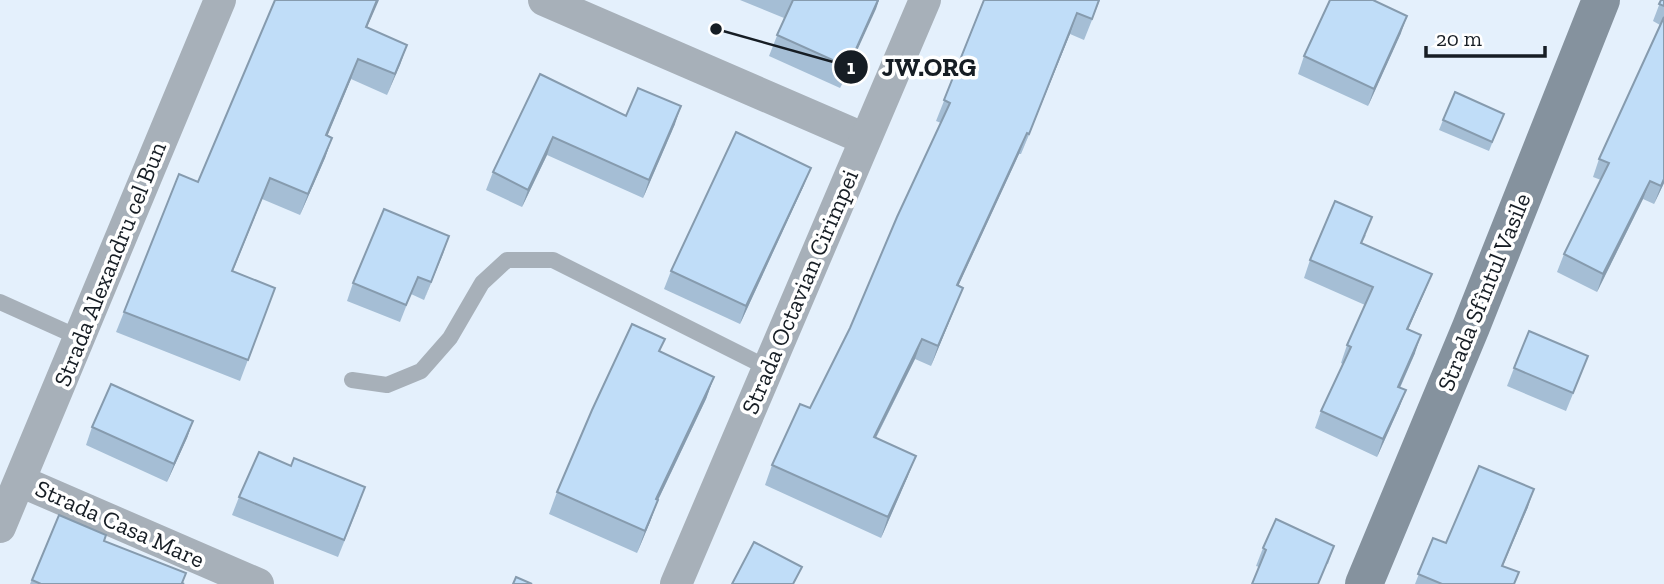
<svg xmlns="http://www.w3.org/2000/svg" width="1664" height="584" viewBox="0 0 1664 584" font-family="'Zilla Slab',serif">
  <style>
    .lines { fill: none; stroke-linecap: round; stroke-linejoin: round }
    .lane { stroke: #a7b0b9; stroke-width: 16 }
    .street { stroke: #a7b0b9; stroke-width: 32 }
    .secondary { stroke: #85929e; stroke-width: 38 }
    .wall { fill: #a5bed5 }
    .shaded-wall { fill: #869bae }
    .building { fill: #c0ddf8; stroke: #869bae; stroke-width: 2 }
    .labels { text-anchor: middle; stroke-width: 7; stroke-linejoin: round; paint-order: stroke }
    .street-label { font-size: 24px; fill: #161d24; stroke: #fff }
    .leader { fill: none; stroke: #161d24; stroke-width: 2.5 }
    .callout-dot { fill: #161d24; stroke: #fff; stroke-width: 2.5 }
    .mark-label { font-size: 21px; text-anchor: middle; font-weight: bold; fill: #fff }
    .callout-label { font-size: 26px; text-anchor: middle; font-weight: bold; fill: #161d24; stroke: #fff; stroke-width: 7; stroke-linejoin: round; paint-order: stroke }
  </style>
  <rect width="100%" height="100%" fill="#e4f0fc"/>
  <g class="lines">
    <g class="lane">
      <path d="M 0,302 L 80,338"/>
      <path d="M 352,380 L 387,385 L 421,371 L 450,338 L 482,283 L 507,260 L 553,260 L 768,368"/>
    </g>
    <g class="street">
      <path d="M 544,0 L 865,139"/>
      <path d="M 20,481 L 258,584"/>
      <path d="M 0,527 L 220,0"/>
      <path d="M 676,584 L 925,0"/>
    </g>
    <path class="secondary" d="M 1364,584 L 1471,327 L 1601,0"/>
  </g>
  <g class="wall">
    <path d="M 740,0 L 879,0 L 840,88 L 769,56 L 784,18 Z"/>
    <path d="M 984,0 L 1100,0 L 1084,40 L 1070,34 L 1021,154 L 1019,154 L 958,286 L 963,288 L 931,366 L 915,359 L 876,438 L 908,476 L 881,538 L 765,485 L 772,465 L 810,408 L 850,328 L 941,123 L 936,121 Z"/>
    <path d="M 1661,0 L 1664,0 L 1664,183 L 1654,204 L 1643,199 L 1597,292 L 1557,272 L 1564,254 L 1601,180 L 1593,177 L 1599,159 L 1660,25 L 1653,21 Z"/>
    <path d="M 367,28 L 407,45 L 387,95 L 351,79 L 327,136 L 332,138 L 325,158 L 300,215 L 262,199 L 233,271 L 275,288 L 240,381 L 116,332 L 124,312 L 198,182 Z"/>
    <path d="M 1401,33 L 1368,106 L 1298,74 L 1304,56 Z"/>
    <path d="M 540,74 L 626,116 L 675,124 L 643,198 L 547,155 L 522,207 L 486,190 L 493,172 Z"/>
    <path d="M 1504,114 L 1489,151 L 1439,130 L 1443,120 Z"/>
    <path d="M 804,185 L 740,324 L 664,289 L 671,271 Z"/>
    <path d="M 1366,235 L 1362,243 L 1432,274 L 1425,291 L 1408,329 L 1415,353 L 1400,388 L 1406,390 L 1399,408 L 1377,457 L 1315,428 L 1321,411 L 1343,364 L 1341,363 L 1347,345 L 1365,305 L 1304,278 L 1310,260 Z"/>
    <path d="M 449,236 L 424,300 L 411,294 L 400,322 L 347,301 L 353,283 Z"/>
    <path d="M 660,352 L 714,377 L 706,399 L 658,500 L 650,522 L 637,553 L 549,514 L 557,492 Z"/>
    <path d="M 1514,368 L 1581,374 L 1566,411 L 1507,386 Z"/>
    <path d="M 193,421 L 187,438 L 167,482 L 86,445 L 92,427 Z"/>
    <path d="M 239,497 L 359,505 L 338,557 L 232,515 Z"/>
    <path d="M 1528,507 L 1503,566 L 1515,584 L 1415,584 L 1433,538 L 1446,543 Z"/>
    <path d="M 59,515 L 104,541 L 184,584 L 30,584 Z"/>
    <path d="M 1334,546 L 1328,564 L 1259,567 L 1256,566 L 1263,548 Z"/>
  </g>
  <g class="shaded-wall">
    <path d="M 377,0 L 379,0 L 358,48 L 366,27 Z"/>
    <path d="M 878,0 L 879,0 L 876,9 L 840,88 L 848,67 Z"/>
    <path d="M 1077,13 L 1070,34 L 1021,154 L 1029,134 Z"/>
    <path d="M 1407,16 L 1401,33 L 1368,106 L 1374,89 Z"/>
    <path d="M 407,45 L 400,65 L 387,95 L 395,74 Z"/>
    <path d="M 358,59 L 351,79 L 319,156 L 326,135 Z"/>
    <path d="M 681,106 L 675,124 L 643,198 L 649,180 Z"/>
    <path d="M 1027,133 L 1019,154 L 949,306 L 957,285 Z"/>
    <path d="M 553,137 L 547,155 L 522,207 L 528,190 Z"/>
    <path d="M 332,138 L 325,158 L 300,215 L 308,194 Z"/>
    <path d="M 811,168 L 804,185 L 740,324 L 746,306 Z"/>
    <path d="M 270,178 L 262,199 L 224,292 L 232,271 Z"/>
    <path d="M 1664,179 L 1664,183 L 1654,204 L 1661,186 Z"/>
    <path d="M 1650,181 L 1643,199 L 1597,292 L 1603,274 Z"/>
    <path d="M 449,236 L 443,254 L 424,300 L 431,282 Z"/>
    <path d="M 1432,274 L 1425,291 L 1401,346 L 1407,329 Z"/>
    <path d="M 963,288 L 955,308 L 931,366 L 938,346 Z"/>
    <path d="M 1421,335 L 1415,353 L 1392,405 L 1398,387 Z"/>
    <path d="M 922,339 L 915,359 L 866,457 L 874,437 Z"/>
    <path d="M 714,377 L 706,399 L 648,521 L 656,499 Z"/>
    <path d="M 1406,390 L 1399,408 L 1377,457 L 1383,439 Z"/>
    <path d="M 193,421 L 187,438 L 167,482 L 174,464 Z"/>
    <path d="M 916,456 L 908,476 L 881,538 L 888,517 Z"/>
    <path d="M 1534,489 L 1528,507 L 1495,583 L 1502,566 Z"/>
    <path d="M 658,500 L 650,522 L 637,553 L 645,531 Z"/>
  </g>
  <g class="building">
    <path d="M 275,0 L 377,0 L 366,27 L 407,45 L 395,74 L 358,59 L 326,135 L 332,138 L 308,194 L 270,178 L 232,271 L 275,288 L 248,360 L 124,312 L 179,174 L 198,182 Z"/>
    <path d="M 793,0 L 878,0 L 848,67 L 777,35 Z"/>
    <path d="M 984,0 L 1099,0 L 1092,19 L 1077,13 L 1029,134 L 1027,133 L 957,285 L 963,288 L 938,346 L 922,339 L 874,437 L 916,456 L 888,517 L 772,465 L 800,404 L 810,408 L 850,328 L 897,217 L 950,103 L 944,100 Z"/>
    <path d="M 1330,0 L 1373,0 L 1407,16 L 1374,89 L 1304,56 Z"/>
    <path d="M 1661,0 L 1664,0 L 1664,6 L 1659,4 Z"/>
    <path d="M 1664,17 L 1664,179 L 1661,186 L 1650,181 L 1603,274 L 1564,254 L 1609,163 L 1599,159 Z"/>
    <path d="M 540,74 L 626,116 L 638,88 L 681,106 L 649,180 L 553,137 L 528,190 L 493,172 Z"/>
    <path d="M 1455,92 L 1504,114 L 1492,142 L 1443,120 Z"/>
    <path d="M 736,132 L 811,168 L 746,306 L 671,271 Z"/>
    <path d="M 1335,201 L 1372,217 L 1361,243 L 1432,274 L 1407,329 L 1421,335 L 1398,387 L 1406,390 L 1383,439 L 1321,411 L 1351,347 L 1347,345 L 1373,287 L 1310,260 Z"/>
    <path d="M 384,209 L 449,236 L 431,282 L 418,277 L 406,305 L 353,283 Z"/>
    <path d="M 632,324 L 665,339 L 659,351 L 714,377 L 656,499 L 658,500 L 645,531 L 557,492 L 592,410 Z"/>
    <path d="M 1529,331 L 1588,356 L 1573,393 L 1514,368 Z"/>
    <path d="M 111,384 L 193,421 L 174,464 L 92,427 Z"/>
    <path d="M 259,452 L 291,466 L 294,458 L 365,487 L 344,540 L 239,497 Z"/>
    <path d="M 1479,466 L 1534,489 L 1502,566 L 1519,572 L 1514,584 L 1442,584 L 1418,574 L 1433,538 L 1446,543 Z"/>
    <path d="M 59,515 L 106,535 L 104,541 L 186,573 L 182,583 L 184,584 L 41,584 L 32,580 Z"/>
    <path d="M 1276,519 L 1334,546 L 1318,584 L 1252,584 L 1266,550 L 1263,548 Z"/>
    <path d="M 754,542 L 802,567 L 793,584 L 732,584 Z"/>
    <path d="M 516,577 L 532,584 L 513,584 Z"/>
  </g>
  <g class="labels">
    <g class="street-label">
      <text transform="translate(110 264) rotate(-68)" y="8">Strada Alexandru cel Bun</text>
      <text transform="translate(800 292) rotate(-67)" y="8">Strada Octavian Cirimpei</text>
      <text transform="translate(1484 292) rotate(-68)" y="8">Strada Sfîntul Vasile</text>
      <text transform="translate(120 524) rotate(24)" y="8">Strada Casa Mare</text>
    </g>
  </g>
  <path class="leader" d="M716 29L851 67"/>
  <g class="callout-dot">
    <circle cx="716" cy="29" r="7"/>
    <circle cx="851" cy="67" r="18"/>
  </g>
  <g class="mark-label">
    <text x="851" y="74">1</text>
  </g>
  <g class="callout-label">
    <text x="929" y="76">JW.ORG</text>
  </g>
  <path d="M1426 46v10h119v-10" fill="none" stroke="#161d24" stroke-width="3.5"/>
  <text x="1436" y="46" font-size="21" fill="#161d24" stroke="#ffffff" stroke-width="5" paint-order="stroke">20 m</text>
</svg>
